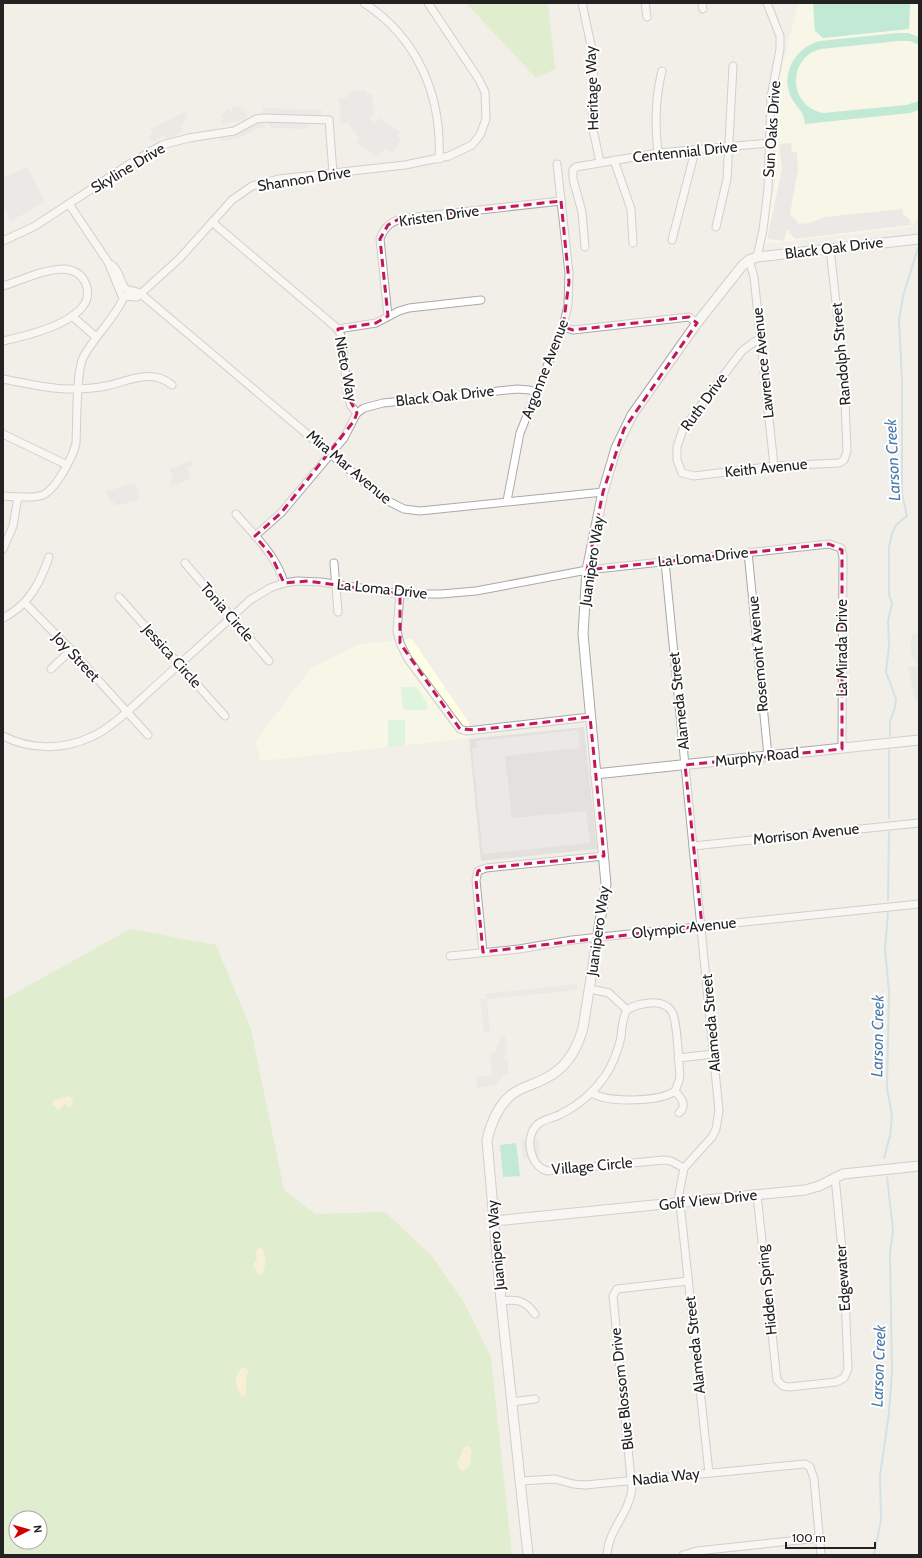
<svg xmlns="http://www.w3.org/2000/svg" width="922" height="1558" viewBox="0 0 922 1558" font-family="Cabin,sans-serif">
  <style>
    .residential { fill: #e0dfdf }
    .education { fill: #ffffe5 }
    .religious { fill: #d0d0d0 }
    .grass { fill: #cdebb0; fill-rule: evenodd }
    .sand { fill: #fff1ba }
    .park { fill: #c8facc }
    .pitch { fill: #88e0be }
    .parking { fill: #e2e2e2 }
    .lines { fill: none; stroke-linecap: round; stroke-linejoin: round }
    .stream { stroke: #aad3df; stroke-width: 2 }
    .minor-casing { stroke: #a9a9a9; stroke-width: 9 }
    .tertiary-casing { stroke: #a9a9a9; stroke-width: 11 }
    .minor { stroke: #fff; stroke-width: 7 }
    .tertiary { stroke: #fff; stroke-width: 9 }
    .marked { fill: none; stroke: #c2185b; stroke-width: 3; stroke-dasharray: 8 5; stroke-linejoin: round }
    .labels { text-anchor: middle; stroke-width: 4; stroke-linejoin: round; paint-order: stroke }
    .street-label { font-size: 15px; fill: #222; stroke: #fff }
    .water-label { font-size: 16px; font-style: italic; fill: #4a7aab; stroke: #fff }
  </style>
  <rect width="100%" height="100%" fill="#f2efe9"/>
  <path class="residential" d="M 919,666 L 919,701 L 915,701 L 908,667 Z"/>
  <g class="education">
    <path d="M 798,3 L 919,3 L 919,213 L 912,227 L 764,244 L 775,181 L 774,102 Z"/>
    <path d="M 412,639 L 469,723 L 471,738 L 261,761 L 255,742 L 311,668 L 360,644 Z"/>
  </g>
  <path class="religious" d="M 584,727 L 597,849 L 481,861 L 469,739 Z"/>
  <g class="grass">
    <path d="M 466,3 L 548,3 L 555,69 L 536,78 Z"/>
    <path d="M 130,929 L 216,945 L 251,1029 L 284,1190 L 315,1214 L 385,1212 L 432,1256 L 465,1304 L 491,1358 L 512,1555 L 3,1555 L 3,1000 ZM 16,1518 L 40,1518 L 40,1542 L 16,1542 Z"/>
  </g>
  <g class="sand">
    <path d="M 68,1096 L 73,1099 L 72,1106 L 68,1107 L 65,1104 L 58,1110 L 52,1104 L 54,1100 Z"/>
    <path d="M 259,1247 L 262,1248 C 266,1256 267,1269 260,1275 L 257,1273 L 253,1264 L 257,1259 L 256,1251 Z"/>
    <path d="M 245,1367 L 248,1371 L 246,1380 L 246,1394 L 242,1397 L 239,1392 L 235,1380 L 241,1368 Z"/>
    <path d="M 464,1447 L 468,1446 L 471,1448 L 472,1453 L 470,1455 L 471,1460 L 468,1468 L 461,1471 L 457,1464 Z"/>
  </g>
  <g class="park">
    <path d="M 401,687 L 416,687 L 427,703 L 427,710 L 405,710 L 402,706 Z"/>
    <path d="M 388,720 L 405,720 L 405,745 L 388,747 Z"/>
  </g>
  <g class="pitch">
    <path d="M 813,3 L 910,3 L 909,29 L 823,38 L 815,31 Z"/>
    <path d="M 898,33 L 908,33 L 919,37 L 919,45 L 910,41 L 899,41 L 821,49 C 787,57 788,106 823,113 L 906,105 L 919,101 L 919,110 L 910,113 L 805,124 C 804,110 797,109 791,97 C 780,73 796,47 820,41 Z"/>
    <path d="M 516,1143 L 520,1176 L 503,1177 L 500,1145 Z"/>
  </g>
  <g class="parking">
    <path d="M 366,90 L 367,95 L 372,94 L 374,116 L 371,117 L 370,119 L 376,123 L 379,118 L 400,132 L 397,136 L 401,139 L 392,153 L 388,150 L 383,150 L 377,157 L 356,143 L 359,138 L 348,123 L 341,124 L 340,109 L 345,108 L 340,108 L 338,98 L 348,97 L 348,92 Z"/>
    <path d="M 232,107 L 241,107 L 241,112 L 245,110 L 248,116 L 240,121 L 227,123 L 224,126 L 221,122 L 224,119 L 221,115 L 229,109 L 232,112 Z"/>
    <path d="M 263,108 L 322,110 L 321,115 L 306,129 L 271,128 L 263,114 Z"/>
    <path d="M 184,112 L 187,117 L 181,127 L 183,132 L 167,139 L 165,135 L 152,142 L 149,135 L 153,133 L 151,129 Z"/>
    <path d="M 262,122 L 265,126 L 264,128 L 256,129 L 240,138 L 220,142 L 219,135 Z"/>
    <path d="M 791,143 L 792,152 L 797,152 L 798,169 L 790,214 L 799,224 L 809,223 L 824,217 L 903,209 L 903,214 L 911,221 L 911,225 L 795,239 L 787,229 L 784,241 L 767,239 L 782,169 L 779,144 Z"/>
    <path d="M 159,151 L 163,155 L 137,170 L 132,167 Z"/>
    <path d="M 27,167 L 45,202 L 11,221 L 3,205 L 3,178 Z"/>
    <path d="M 192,460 L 194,465 L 187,468 L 191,479 L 172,486 L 170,480 L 173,479 L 169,469 Z"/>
    <path d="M 135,482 L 139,496 L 138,500 L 116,506 L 114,502 L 110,503 L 106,492 Z"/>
    <path d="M 919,633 L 919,643 L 917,645 L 917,654 L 919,652 L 918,665 L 911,654 L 911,641 L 912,634 Z"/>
    <path d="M 578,730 L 580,748 L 505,756 L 512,818 L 586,811 L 590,843 L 483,854 L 472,748 L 477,747 L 476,741 Z"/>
    <path d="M 577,984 L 577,990 L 487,999 L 490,1033 L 484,1033 L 480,999 L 486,999 L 486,994 L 510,991 L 512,996 L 511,991 Z"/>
    <path d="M 505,1036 L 507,1055 L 503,1056 L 503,1058 L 507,1057 L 509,1074 L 504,1075 L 494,1086 L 477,1088 L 476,1076 L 491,1075 L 492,1073 L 490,1053 L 495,1052 L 501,1037 Z"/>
    <path d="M 539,1139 L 540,1156 L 523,1158 L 521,1140 Z"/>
  </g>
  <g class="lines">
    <g class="stream">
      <path d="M 890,736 L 890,721 L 895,707 L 896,699 L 886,672 L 889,645 L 888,621 L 892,603 L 889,595 L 889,547 L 892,534 L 896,525 L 907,516 L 902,494 L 902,380 L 899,320 L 903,296 L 918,248"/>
      <path d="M 889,818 L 889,750"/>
      <path d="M 888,900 L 889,832"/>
      <path d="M 884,1158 L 890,1136 L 892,1116 L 887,1088 L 889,992 L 885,949 L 888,913"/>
      <path d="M 874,1555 L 881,1520 L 880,1476 L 889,1413 L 892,1371 L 890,1253 L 893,1230 L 887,1177"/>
    </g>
    <g class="minor-casing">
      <g id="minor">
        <path d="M 364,3 C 418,38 442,96 439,159"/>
        <path d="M 582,3 L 592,50 L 594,86 L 592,125 L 600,162"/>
        <path d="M 645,3 L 647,17"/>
        <path d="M 702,3 L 703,9"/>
        <path d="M 658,153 C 655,126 655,98 662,71"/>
        <path d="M 614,160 L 631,209 L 633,243"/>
        <path d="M 69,204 L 108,262 L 122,296 L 137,297 L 180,258 L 232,200 L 252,186 L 279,179 L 405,165 L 449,156 L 472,145 L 480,135 L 486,119 L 485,92 L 478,78 L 428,3"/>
        <path d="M 212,222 L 338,329 L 341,336 L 348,397 L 351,406 L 357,413 L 344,438 L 281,513 L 255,536"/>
        <path d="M 716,227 L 727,179 L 733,66"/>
        <path d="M 672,240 L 695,151"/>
        <path d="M 3,241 L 35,226 L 131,163 L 162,145 L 189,138 L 234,131 L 256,119 L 263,118 L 329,120 L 333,173"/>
        <path d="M 585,247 L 582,212 L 573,179 L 573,170 L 576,167 L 658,153 L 770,143"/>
        <path d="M 757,257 L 763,230 L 768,189 L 771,97 L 780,49 L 780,36 L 767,3"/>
        <path d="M 749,260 L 754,277 L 774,466"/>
        <path d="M 112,265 C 120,271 119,280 125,288 C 129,292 136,290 141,294 L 384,499 L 404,509 L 420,511 L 603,492"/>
        <path d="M 3,286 C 22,280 44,269 65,269 C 74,270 81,274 85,282 C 103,319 26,336 3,341"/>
        <path d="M 72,316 L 96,337"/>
        <path d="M 388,316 L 380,239 C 385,225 393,220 407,218 L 561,201"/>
        <path d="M 563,327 L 573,330 L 689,317 L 697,323"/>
        <path d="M 338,329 L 376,323 L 399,311 L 409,308 L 481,300"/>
        <path d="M 760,339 L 754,342 L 742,351 L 683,429 L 677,447 L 677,460 L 682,473 L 694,476 L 774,466 L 839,463 L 844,460 L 847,451 L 844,376 L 830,248"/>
        <path d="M 3,379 C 24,383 45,388 66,389 C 79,389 93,389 106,386 C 129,381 152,368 172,385"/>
        <path d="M 357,413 L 364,408 L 383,403 L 517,389 L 530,390 L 535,393"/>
        <path d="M 3,434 L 67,465"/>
        <path d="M 3,496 L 18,497 L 13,526 L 3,549"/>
        <path d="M 18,497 C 26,497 35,498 43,495 C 56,489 73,457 76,443 C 77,424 76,372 83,358 C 94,336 114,320 124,297"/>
        <path d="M 507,501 L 520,433 L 563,327 L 568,305 L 569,273 L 557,164"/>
        <path d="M 236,514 C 254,535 277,556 284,583"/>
        <path d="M 748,552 L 768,756"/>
        <path d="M 665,562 L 719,1111 L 716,1129 L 712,1137 L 684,1168 L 679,1194 L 709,1473"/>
        <path d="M 185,563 L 269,661"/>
        <path d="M 334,563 L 338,612"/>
        <path d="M 400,594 L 397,631 L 400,643 L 408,659 L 460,729 L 466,731 L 476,730 L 590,717"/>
        <path d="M 119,597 L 225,716"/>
        <path d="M 25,603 L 71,650 L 148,735"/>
        <path d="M 3,618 C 29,605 40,583 49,557"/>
        <path d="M 51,669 L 71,650"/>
        <path d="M 3,736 C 30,750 63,750 91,737 C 112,728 134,705 151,690 C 184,660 217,631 250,600 L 270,588 L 284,583 L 297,581 L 321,582 L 400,594 L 441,594 L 476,591 L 587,570 L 829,544 L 841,548 L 843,557 L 842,749"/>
        <path d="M 693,846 L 919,823"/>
        <path d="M 483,952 L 476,880 L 478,871 L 486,868 L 604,856"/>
        <path d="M 450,956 L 519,949 L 572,940 L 919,904"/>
        <path d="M 590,989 L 609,993 L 627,1010"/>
        <path d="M 678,1058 L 714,1054"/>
        <path d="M 675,1091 C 681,1098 688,1105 679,1113"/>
        <path d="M 592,1093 C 607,1103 660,1102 675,1091 L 679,1081 L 680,1075 C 678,1060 678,1023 672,1012 C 667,1004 659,1002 650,1003 C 641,1004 634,1005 627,1010 C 622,1018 622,1028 621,1037 C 618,1051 613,1064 605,1076 C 594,1092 579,1105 561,1114 C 554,1118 543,1119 537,1125 C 524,1138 530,1166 547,1171 L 664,1160 L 671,1161 L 684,1168"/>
        <path d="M 757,1195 L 777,1380 L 783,1386 L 789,1387 L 836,1382 L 844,1378 L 848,1369 L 844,1270 L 835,1177"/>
        <path d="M 501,1301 C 517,1299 525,1300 535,1314"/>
        <path d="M 512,1402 L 535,1399"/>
        <path d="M 520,1481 L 555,1479 L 573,1484 L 585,1485 L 805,1464 L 810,1467 L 814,1479 L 821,1555"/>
        <path d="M 607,1555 C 608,1530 629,1514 632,1489 L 613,1296 L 617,1289 L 688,1281"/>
        <path d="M 683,1555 L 697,1551 L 819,1538"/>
      </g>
    </g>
    <g class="tertiary-casing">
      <g id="tertiary">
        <path d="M 595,774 L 919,740"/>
        <path d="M 494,1221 L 805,1190 L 819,1186 L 843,1174 L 919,1166"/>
        <path d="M 528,1555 L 501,1301 L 487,1140 C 491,1123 497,1107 511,1095 C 521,1087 533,1085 544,1079 C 566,1069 577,1050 583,1028 L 606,884 L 583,634 L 587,570 L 603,492 L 616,448 L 632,415 L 697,323 L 742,266 L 749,260 L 757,257 L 919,239"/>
      </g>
    </g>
    <use href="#minor" class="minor"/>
    <use href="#tertiary" class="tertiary"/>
  </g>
  <path d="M0 0H922V1558H0ZM 561,201 L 569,282 L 563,327 L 573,330 L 689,317 L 697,323 L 624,429 L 603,492 L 587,570 L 829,544 L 842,550 L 842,749 L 685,765 L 702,926 L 483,952 L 476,880 L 478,871 L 486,868 L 604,856 L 590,717 L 476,730 L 460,729 L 400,643 L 400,594 L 308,581 L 284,583 L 271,555 L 255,536 L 281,513 L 354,421 L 357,413 L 348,397 L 338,329 L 376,323 L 388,316 L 380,239 L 388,225 L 399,219 Z" fill="#f2efe9" fill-opacity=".55" fill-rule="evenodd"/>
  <path class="marked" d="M 561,201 L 569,282 L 563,327 L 573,330 L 689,317 L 697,323 L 624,429 L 603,492 L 587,570 L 829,544 L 842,550 L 842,749 L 685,765 L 702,926 L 483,952 L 476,880 L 478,871 L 486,868 L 604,856 L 590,717 L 476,730 L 460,729 L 400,643 L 400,594 L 308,581 L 284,583 L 271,555 L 255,536 L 281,513 L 354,421 L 357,413 L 348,397 L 338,329 L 376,323 L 388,316 L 380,239 L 388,225 L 399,219 Z"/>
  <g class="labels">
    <g class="street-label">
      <text transform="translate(592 88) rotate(-92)" y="5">Heritage Way</text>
      <text transform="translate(772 129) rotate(-86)" y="5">Sun Oaks Drive</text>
      <text transform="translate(685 152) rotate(-6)" y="5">Centennial Drive</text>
      <text transform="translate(128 168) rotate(-31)" y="5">Skyline Drive</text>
      <text transform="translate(304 179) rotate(-9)" y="5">Shannon Drive</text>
      <text transform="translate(439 216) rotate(-8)" y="5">Kristen Drive</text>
      <text transform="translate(834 248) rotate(-7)" y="5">Black Oak Drive</text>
      <text transform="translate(841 354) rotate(-95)" y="5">Randolph Street</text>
      <text transform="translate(763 363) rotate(-96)" y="5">Lawrence Avenue</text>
      <text transform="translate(346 369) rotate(79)" y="5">Nieto Way</text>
      <text transform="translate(545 369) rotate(-69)" y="5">Argonne Avenue</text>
      <text transform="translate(445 396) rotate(-6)" y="5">Black Oak Drive</text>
      <text transform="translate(704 402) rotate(-54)" y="5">Ruth Drive</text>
      <text transform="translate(349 467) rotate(40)" y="5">Mira Mar Avenue</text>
      <text transform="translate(766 468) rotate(-6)" y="5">Keith Avenue</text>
      <text transform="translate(703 557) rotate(-6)" y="5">La Loma Drive</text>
      <text transform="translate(592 561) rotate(-81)" y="5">Juanipero Way</text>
      <text transform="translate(382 589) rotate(6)" y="5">La Loma Drive</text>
      <text transform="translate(227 612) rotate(49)" y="5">Tonia Circle</text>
      <text transform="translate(842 648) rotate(-90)" y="5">La Mirada Drive</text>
      <text transform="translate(758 654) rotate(-95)" y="5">Rosemont Avenue</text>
      <text transform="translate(172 656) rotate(48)" y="5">Jessica Circle</text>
      <text transform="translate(76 657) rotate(47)" y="5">Joy Street</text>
      <text transform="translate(679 701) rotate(-96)" y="5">Alameda Street</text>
      <text transform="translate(757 757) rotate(-6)" y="5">Murphy Road</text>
      <text transform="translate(806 834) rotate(-6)" y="5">Morrison Avenue</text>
      <text transform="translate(684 928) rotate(-6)" y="5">Olympic Avenue</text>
      <text transform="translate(598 931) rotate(-82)" y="5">Juanipero Way</text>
      <text transform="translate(711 1023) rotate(-95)" y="5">Alameda Street</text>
      <text transform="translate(592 1166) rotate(-5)" y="5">Village Circle</text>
      <text transform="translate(708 1200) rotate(-6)" y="5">Golf View Drive</text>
      <text transform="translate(496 1245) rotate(-95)" y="5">Juanipero Way</text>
      <text transform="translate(843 1278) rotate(-94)" y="5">Edgewater</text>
      <text transform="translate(767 1290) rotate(-96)" y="5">Hidden Spring</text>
      <text transform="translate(695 1345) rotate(-96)" y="5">Alameda Street</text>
      <text transform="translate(622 1389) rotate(-96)" y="5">Blue Blossom Drive</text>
      <text transform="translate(666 1477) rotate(-6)" y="5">Nadia Way</text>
    </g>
    <g class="water-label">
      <text transform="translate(892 460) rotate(-93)" y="6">Larson Creek</text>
      <text transform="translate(877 1036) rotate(-89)" y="6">Larson Creek</text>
      <text transform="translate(878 1366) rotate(-88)" y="6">Larson Creek</text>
    </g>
  </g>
  <rect width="922" height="1558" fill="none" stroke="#222222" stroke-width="8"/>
  <g transform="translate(28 1530) rotate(84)"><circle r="19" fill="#ffffff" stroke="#a7a7a7"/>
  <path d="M0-3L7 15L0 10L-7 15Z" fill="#d40000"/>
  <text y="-6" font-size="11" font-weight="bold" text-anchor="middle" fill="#222222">N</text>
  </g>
  <path d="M786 1542v6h89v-6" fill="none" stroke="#222222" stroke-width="2"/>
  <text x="792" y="1542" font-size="12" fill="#222222" stroke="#ffffff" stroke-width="3" paint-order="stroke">100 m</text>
</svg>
